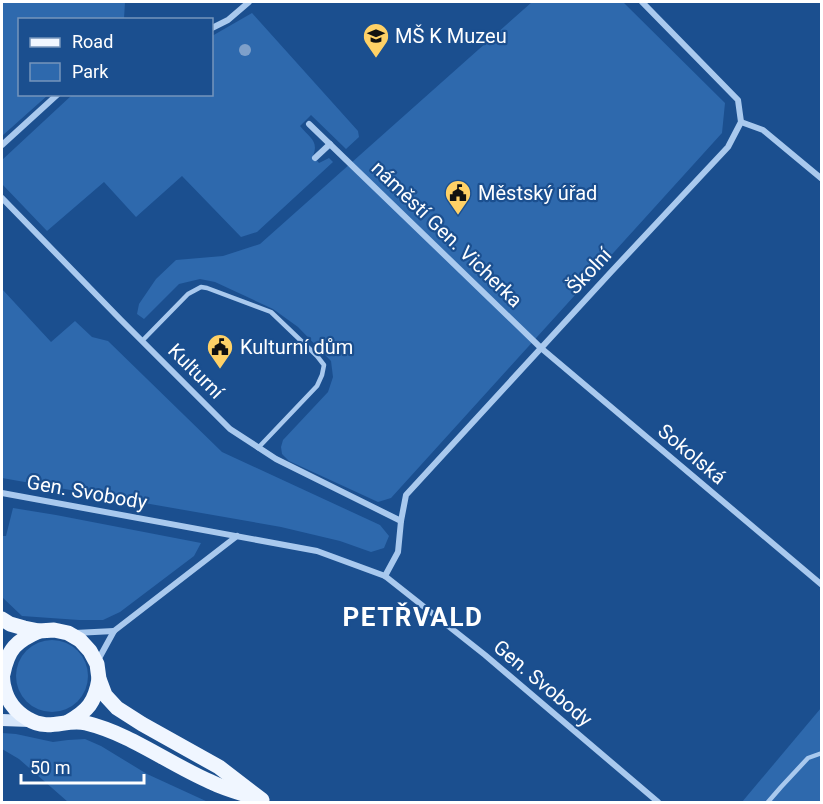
<svg xmlns="http://www.w3.org/2000/svg" width="823" height="804" viewBox="0 0 823 804" font-family="Roboto,sans-serif">
  <style>
    .green { fill: #2e69ad }
    .lines { fill: none; stroke-linecap: round; stroke-linejoin: round }
    .lane { stroke: #a9c9ee; stroke-width: 4.5 }
    .street { stroke: #a9c9ee; stroke-width: 6 }
    .secondary { stroke: #d6e6fa; stroke-width: 12 }
    .primary { stroke: #f0f6ff; stroke-width: 15 }
    .tree { fill: #7ea0ca }
    .labels { text-anchor: middle; stroke-width: 4.5; stroke-linejoin: round; paint-order: stroke }
    .poi-label { font-size: 20px; fill: #fff; stroke: #1b4f8f; text-anchor: start }
    .street-label { font-size: 20px; fill: #fff; stroke: #1b4f8f }
    .district-label { font-size: 26px; font-weight: bold; letter-spacing: 1.5px; fill: #fff; stroke: #1b4f8f }
  </style>
  <rect width="100%" height="100%" fill="#1b4f8f"/>
  <g class="green">
    <path d="M 2,2 L 125,2 L 124,19 L 20,20 L 20,94 L 48,95 L 2,136 Z"/>
    <path d="M 532,2 L 623,2 L 725,103 L 722,133 L 391,498 L 378,502 L 289,461 L 282,454 L 281,447 L 283,440 L 328,392 L 333,377 L 331,361 L 298,327 L 273,309 L 215,282 L 200,279 L 179,284 L 144,319 L 137,314 L 139,304 L 156,279 L 176,260 L 223,256 L 260,244 Z"/>
    <path d="M 252,13 L 358,131 L 359,137 L 346,149 L 311,115 L 300,126 C 310,138 319,141 313,156 L 319,163 L 329,158 L 333,162 L 257,232 L 241,237 L 182,176 L 136,217 L 104,182 L 47,231 L 2,184 L 2,160 L 72,95 L 212,94 L 212,36 Z"/>
    <path d="M 2,289 L 51,342 L 75,321 L 92,337 L 108,341 L 222,452 L 380,525 L 389,536 L 384,548 L 371,552 L 340,541 L 281,527 L 2,478 Z"/>
    <path d="M 13,508 L 56,515 L 201,543 L 194,556 L 120,612 L 103,620 L 79,620 L 22,616 L 2,597 L 2,536 L 6,536 Z"/>
    <circle cx="52" cy="676" r="36"/>
    <path d="M 821,708 L 821,802 L 742,802 Z"/>
    <path d="M 2,733 L 16,734 L 53,742 L 68,740 L 85,739 L 101,746 L 147,774 L 208,802 L 68,802 L 19,759 L 2,749 Z"/>
  </g>
  <g class="lines">
    <g class="lane">
      <path d="M 142,341 L 188,294 L 201,287 L 207,288 L 271,312 L 317,356 L 324,365 L 322,375 L 317,386 L 258,448"/>
      <path d="M 768,802 L 781,787 L 808,758 L 822,753"/>
    </g>
    <g class="street">
      <path d="M 212,28 L 228,20 L 249,2"/>
      <path d="M 741,122 L 763,130 L 822,179"/>
      <path d="M 309,124 L 541,348 L 822,585"/>
      <path d="M 2,145 L 58,94"/>
      <path d="M 315,158 L 330,144"/>
      <path d="M 2,198 L 120,319 L 230,429 L 276,459 L 401,521"/>
      <path d="M 2,493 L 317,551 L 385,576 L 485,655 L 658,802"/>
      <path d="M 385,576 L 398,552 L 401,521 L 406,495 L 611,272 L 728,147 L 741,122 L 738,100 L 642,2"/>
      <path d="M 75,633 L 114,631"/>
      <path d="M 97,662 L 114,631 L 237,536"/>
    </g>
    <path class="secondary" d="M 2,720 L 30,721"/>
    <g class="primary">
      <path d="M 2,619 L 10,624 L 24,628 L 39,631 L 54,630 L 68,633 L 80,640 L 90,651 L 97,664 L 99,679 L 105,695 L 117,708 L 142,724 L 219,767 L 262,800"/>
      <path d="M 2,669 C 3,675 2,681 4,687 C 7,701 16,712 28,719 C 49,732 66,718 86,723 C 131,734 169,764 211,782 C 223,788 237,792 250,796"/>
      <path d="M 3,674 C 8,649 16,641 39,631"/>
      <path d="M 68,722 C 88,711 95,702 99,679"/>
    </g>
  </g>
  <circle class="tree" cx="245" cy="50" r="6"/>
  <defs>
    <g id="school-pin" transform="scale(1.35)"><path d="M0 17L-7.5 6A9.5 9.5 0 1 1 7.5 6Z" fill="#ffd166" stroke="#1b4f8f"/><path d="M0-5L7-2L0 1L-7-2ZM-4 1L0 2.5L4 1V4Q0 6-4 4Z" fill="#111"/></g>
    <g id="civic-pin" transform="scale(1.35)"><path d="M0 17L-7.5 6A9.5 9.5 0 1 1 7.5 6Z" fill="#ffd166" stroke="#1b4f8f"/><path d="M-.6-6.5H3V-4.5H.6V-3L4-1V1h2V6H-6V1h2V-1L-.6-3ZM-1.2 2.5V6h2.4V2.5Z" fill="#111"/></g>
  </defs>
  <g fill-rule="evenodd">
    <use href="#school-pin" x="376" y="36"/>
    <use href="#civic-pin" x="458" y="193"/>
    <use href="#civic-pin" x="220" y="347"/>
  </g>
  <g class="labels">
    <g class="poi-label">
      <text x="395" y="43">MŠ K Muzeu</text>
      <text x="478" y="200">Městský úřad</text>
      <text x="240" y="354">Kulturní dům</text>
    </g>
    <g class="street-label">
      <text transform="translate(447 234) rotate(44)" y="7">náměstí Gen. Vicherka</text>
      <text transform="translate(589 271) rotate(-47)" y="7">Školní</text>
      <text transform="translate(196 371) rotate(45)" y="7">Kulturní</text>
      <text transform="translate(692 454) rotate(40)" y="7">Sokolská</text>
      <text transform="translate(87 492) rotate(10)" y="7">Gen. Svobody</text>
      <text transform="translate(543 683) rotate(40)" y="7">Gen. Svobody</text>
    </g>
    <g class="district-label">
      <text x="413" y="626">PETŘVALD</text>
    </g>
  </g>
  <rect width="823" height="804" fill="none" stroke="#ffffff" stroke-width="6"/>
  <rect x="18" y="18" width="195" height="78" fill="#1b4f8f" stroke="#7695bc" stroke-width="1.5"/>
  <rect x="30" y="38" width="30" height="9" fill="#f0f6ff" stroke="#7695bc" stroke-width="1.5"/>
  <text x="72" y="48" font-size="18" fill="#ffffff">Road</text>
  <rect x="30" y="63" width="30" height="18" fill="#2e69ad" stroke="#7695bc" stroke-width="1.5"/>
  <text x="72" y="78" font-size="18" fill="#ffffff">Park</text>
  <path d="M21 774v9h123v-9" fill="none" stroke="#ffffff" stroke-width="3"/>
  <text x="30" y="774" font-size="18" fill="#ffffff" stroke="#1b4f8f" stroke-width="4.5" paint-order="stroke">50 m</text>
</svg>
